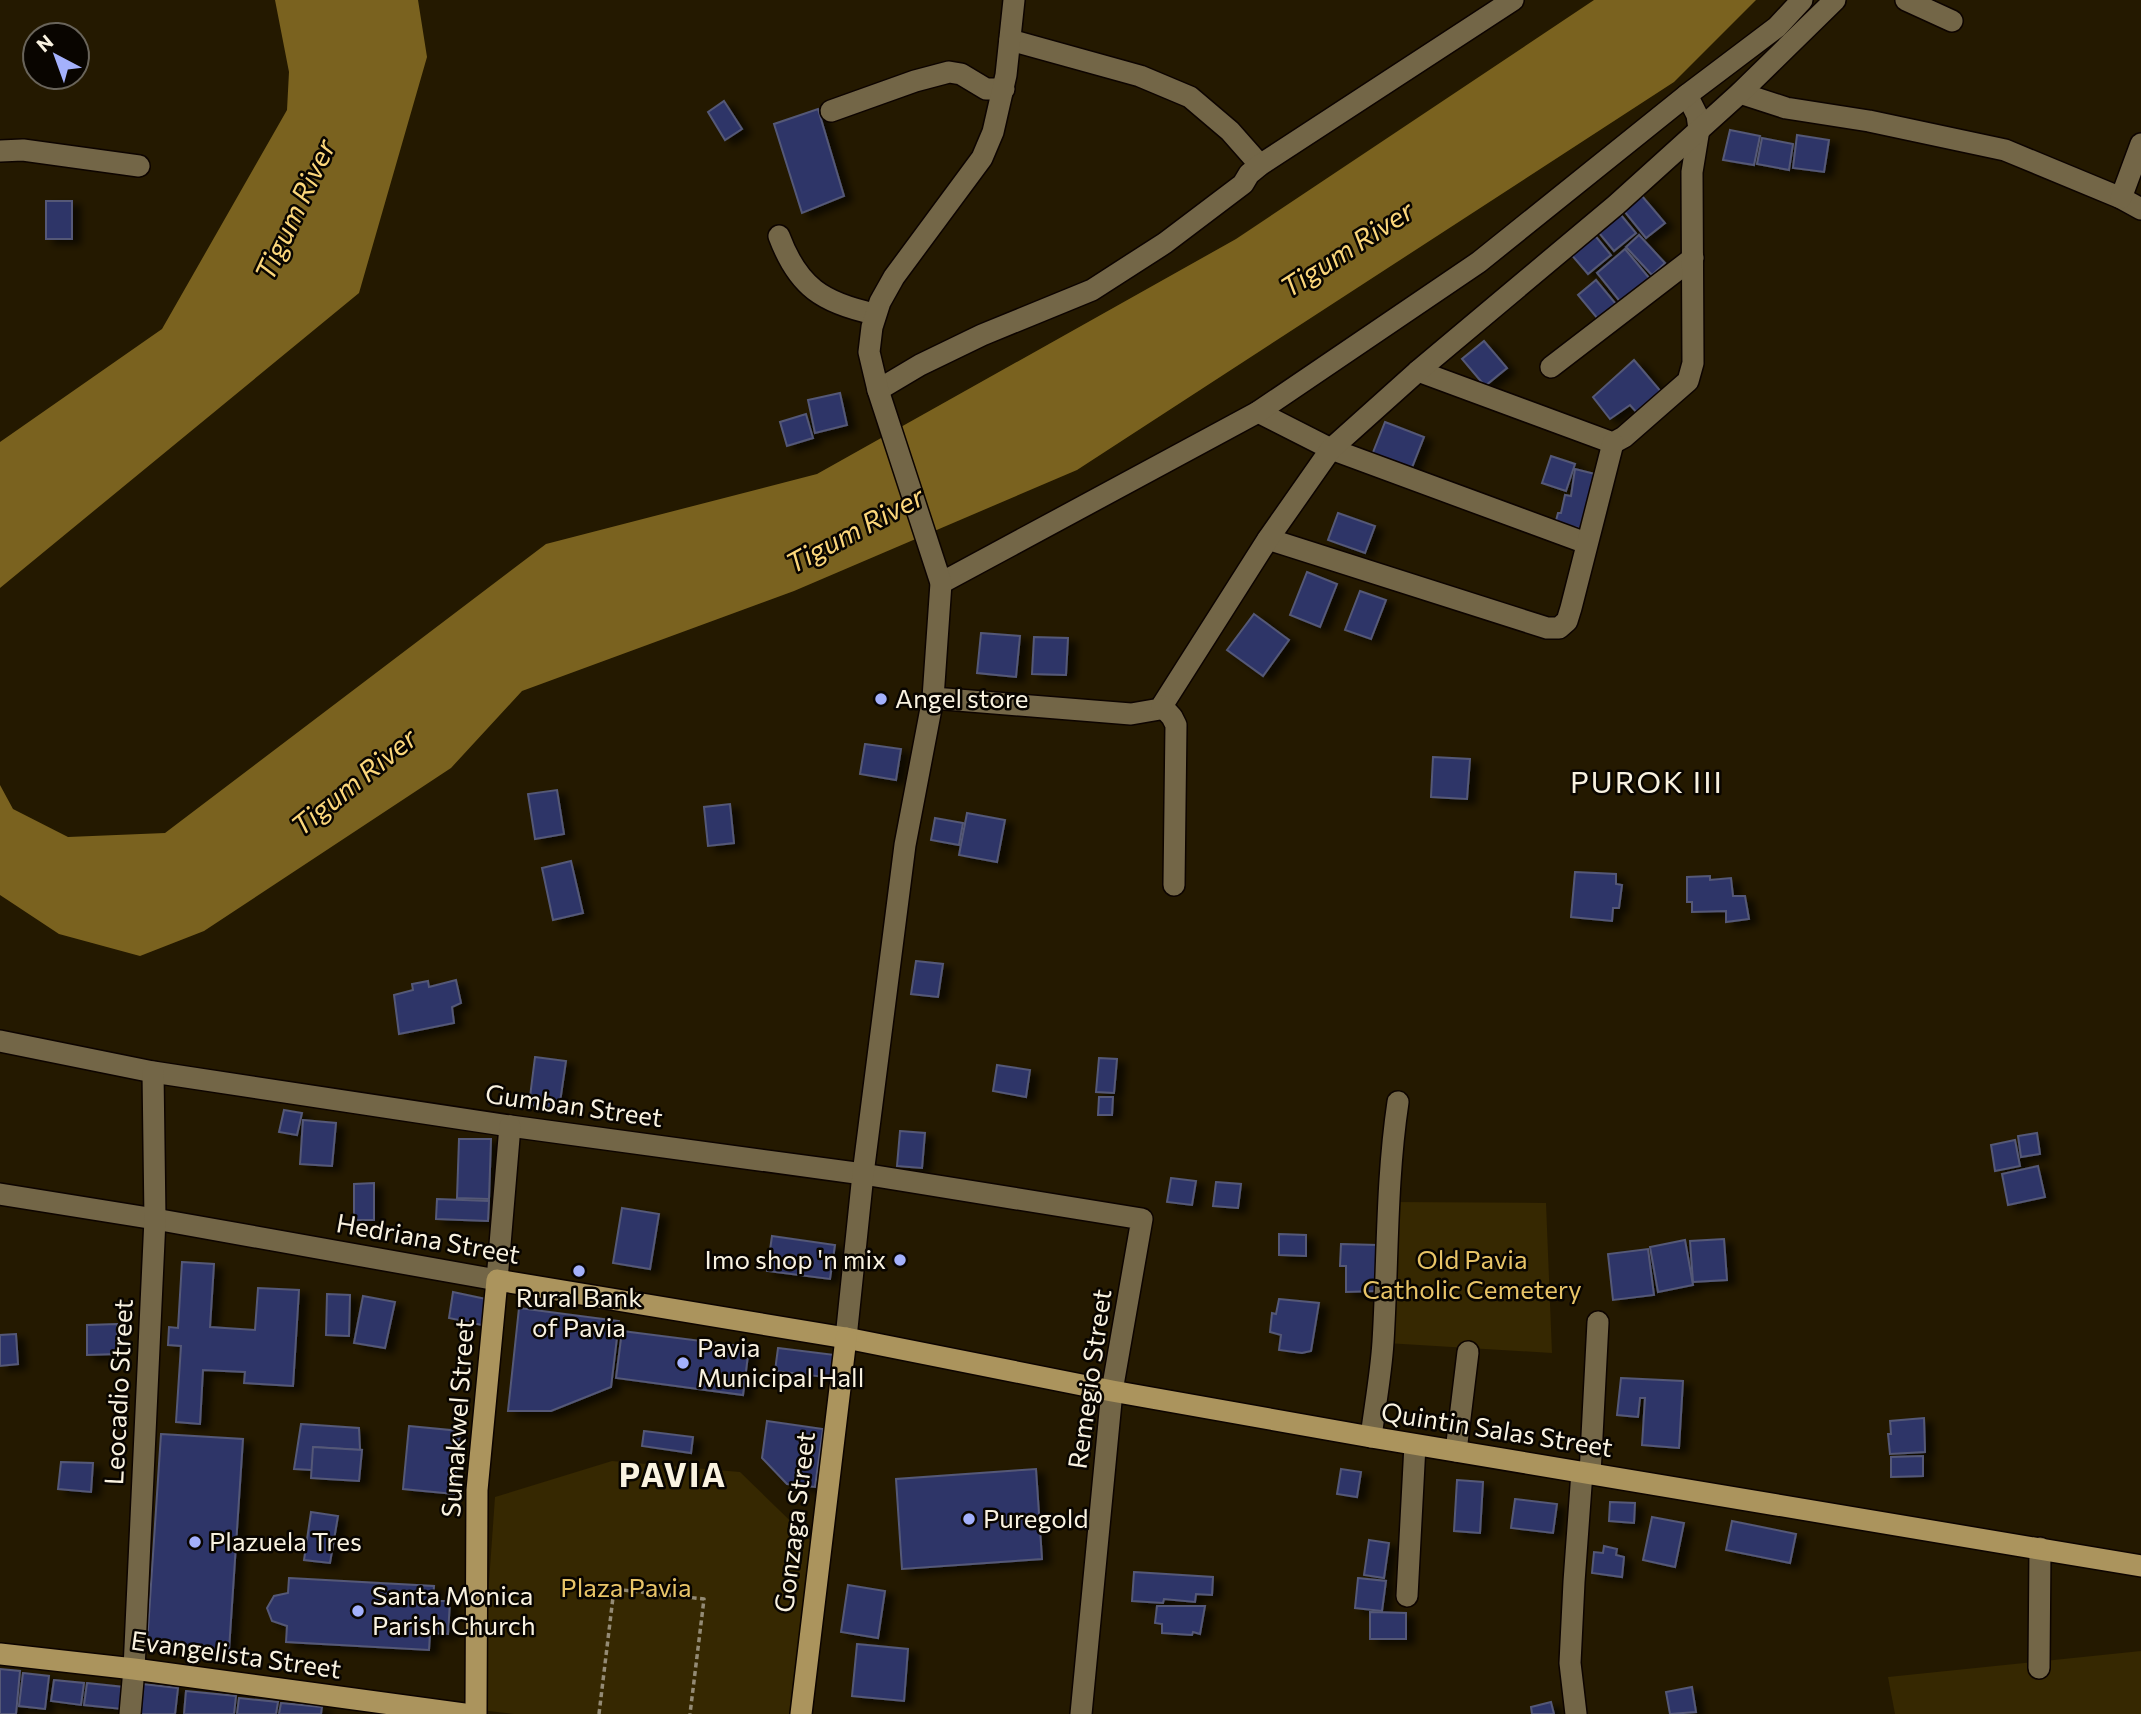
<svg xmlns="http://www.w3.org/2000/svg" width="2141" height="1714" viewBox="0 0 2141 1714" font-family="Commissioner,sans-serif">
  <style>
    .green { fill: #362801 }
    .water { fill: #7a621f }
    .building { fill: #2f3468; stroke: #545977; stroke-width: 2; filter: url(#shadow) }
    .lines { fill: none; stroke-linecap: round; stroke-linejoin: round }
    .minor-casing { stroke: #0d0400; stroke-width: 24 }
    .major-casing { stroke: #0d0400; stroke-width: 24 }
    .path { stroke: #948b75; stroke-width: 3.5; stroke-dasharray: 5 3.5; stroke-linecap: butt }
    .minor { stroke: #736647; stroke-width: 21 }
    .major { stroke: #ab945d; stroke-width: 21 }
    .poi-dot { fill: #a4b1fc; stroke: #090500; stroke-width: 2.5 }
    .labels { text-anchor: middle; stroke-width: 5; stroke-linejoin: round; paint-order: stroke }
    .poi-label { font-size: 26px; fill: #f9f2e0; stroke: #090500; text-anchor: start }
    .street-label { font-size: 26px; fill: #f9f2e0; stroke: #090500 }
    .park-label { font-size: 26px; fill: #e8c467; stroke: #090500 }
    .water-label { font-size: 28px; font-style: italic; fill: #fcd77b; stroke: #090500 }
    .quarter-label { font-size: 30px; letter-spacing: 2px; fill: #f9f2e0; stroke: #090500 }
    .district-label { font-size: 33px; font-weight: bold; letter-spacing: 2px; fill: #f9f2e0; stroke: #090500 }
  </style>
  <defs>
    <filter id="shadow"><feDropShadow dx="8" dy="4.5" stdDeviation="3.5" flood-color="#0009"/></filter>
  </defs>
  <rect width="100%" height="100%" fill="#241900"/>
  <g class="green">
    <path d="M 1392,1202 L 1546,1203 L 1552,1353 L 1386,1343 Z"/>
    <path d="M 612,1461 L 740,1472 L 813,1543 L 792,1714 L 514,1714 L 480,1710 L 495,1497 Z"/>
    <path d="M 2141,1651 L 2141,1714 L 1895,1714 L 1888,1677 Z"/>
  </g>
  <g class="water">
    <path d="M 275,0 L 418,0 L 427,57 L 359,293 L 0,588 L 0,442 L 162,329 L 287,110 L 289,72 Z"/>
    <path d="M 1594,0 L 1756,0 L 1674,82 L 1077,470 L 794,591 L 522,691 L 451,768 L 204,931 L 140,956 L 59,934 L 0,895 L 0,785 L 13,809 L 68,837 L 165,833 L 546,544 L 817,474 L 1236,239 Z"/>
  </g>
  <g class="building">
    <path d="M 724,101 L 742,129 L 725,140 L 708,112 Z"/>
    <path d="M 818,109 L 844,196 L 802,213 L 774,124 Z"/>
    <path d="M 1730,130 L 1760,136 L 1754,165 L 1723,160 Z"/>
    <path d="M 1797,135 L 1829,140 L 1824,172 L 1793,168 Z"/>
    <path d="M 1762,138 L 1793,144 L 1789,170 L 1757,164 Z"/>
    <path d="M 1642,196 L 1665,223 L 1646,238 L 1624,211 Z"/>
    <rect x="46" y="201" width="26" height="38"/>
    <path d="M 1616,209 L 1636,233 L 1614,251 L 1594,227 Z"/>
    <path d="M 1593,233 L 1611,255 L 1588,274 L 1569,252 Z"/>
    <path d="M 1639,235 L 1665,263 L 1652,275 L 1626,247 Z"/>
    <path d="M 1625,249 L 1650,279 L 1622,304 L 1597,273 Z"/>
    <path d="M 1596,280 L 1621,310 L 1603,325 L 1578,295 Z"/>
    <path d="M 1484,341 L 1507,368 L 1485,386 L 1462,359 Z"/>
    <path d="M 1634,360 L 1663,394 L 1638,414 L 1630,405 L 1610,419 L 1593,397 Z"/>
    <path d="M 840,393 L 847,425 L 815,433 L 808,400 Z"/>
    <path d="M 806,414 L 813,438 L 787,446 L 780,422 Z"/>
    <path d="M 1385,422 L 1424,437 L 1411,470 L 1372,455 Z"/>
    <path d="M 1551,456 L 1575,464 L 1566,491 L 1542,483 Z"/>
    <path d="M 1575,469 L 1603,476 L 1589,530 L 1573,527 L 1571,533 L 1554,528 L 1558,513 L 1561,513 L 1565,495 L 1571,496 Z"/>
    <path d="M 1338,513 L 1375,526 L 1365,553 L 1328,540 Z"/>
    <path d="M 1307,572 L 1337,584 L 1320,627 L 1290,615 Z"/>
    <path d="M 1360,591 L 1386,600 L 1371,639 L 1345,630 Z"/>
    <path d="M 1254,614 L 1289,640 L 1263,676 L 1227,650 Z"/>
    <path d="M 981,633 L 1020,636 L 1016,677 L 977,673 Z"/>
    <path d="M 1034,637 L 1068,638 L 1066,675 L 1032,674 Z"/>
    <path d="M 865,744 L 901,749 L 896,780 L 860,774 Z"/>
    <path d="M 1433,757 L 1470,759 L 1467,799 L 1431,797 Z"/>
    <path d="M 557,790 L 564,834 L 535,839 L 528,794 Z"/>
    <path d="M 730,804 L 734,843 L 708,846 L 704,807 Z"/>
    <path d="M 967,813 L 1005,820 L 997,862 L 959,855 Z"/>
    <path d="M 935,818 L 963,823 L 959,845 L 931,840 Z"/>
    <path d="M 571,861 L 583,913 L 553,920 L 542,868 Z"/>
    <path d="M 1575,872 L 1616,874 L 1616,884 L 1622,885 L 1619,908 L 1613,908 L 1612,921 L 1571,917 Z"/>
    <path d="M 1710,876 L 1710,880 L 1731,878 L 1733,896 L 1745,896 L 1749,919 L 1726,922 L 1726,911 L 1692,912 L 1692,902 L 1687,902 L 1687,877 Z"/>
    <path d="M 916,961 L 943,964 L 938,997 L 911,994 Z"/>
    <path d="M 456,980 L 461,1003 L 452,1007 L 454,1023 L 399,1034 L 394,995 L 413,990 L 412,984 L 428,981 L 429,987 Z"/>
    <path d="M 535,1057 L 566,1061 L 559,1109 L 529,1105 Z"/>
    <path d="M 1099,1058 L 1117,1059 L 1114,1093 L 1096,1092 Z"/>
    <path d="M 997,1065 L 1030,1070 L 1026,1097 L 993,1091 Z"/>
    <path d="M 1099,1097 L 1113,1097 L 1112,1115 L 1098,1115 Z"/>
    <path d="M 284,1110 L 302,1113 L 297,1135 L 279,1132 Z"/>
    <path d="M 303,1120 L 336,1123 L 332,1166 L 300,1164 Z"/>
    <path d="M 900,1131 L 925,1133 L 922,1168 L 897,1166 Z"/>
    <path d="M 2037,1133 L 2040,1154 L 2021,1157 L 2018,1136 Z"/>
    <path d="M 459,1139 L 491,1139 L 489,1199 L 457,1198 Z"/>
    <path d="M 2015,1140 L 2020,1166 L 1995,1171 L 1991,1145 Z"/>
    <path d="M 2038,1166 L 2045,1197 L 2008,1205 L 2002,1174 Z"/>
    <path d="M 1171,1178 L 1196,1181 L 1192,1205 L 1167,1202 Z"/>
    <path d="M 1216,1182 L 1241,1184 L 1238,1208 L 1213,1206 Z"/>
    <path d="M 374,1183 L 374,1220 L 354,1220 L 354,1184 Z"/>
    <path d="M 437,1199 L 489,1201 L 488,1221 L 436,1219 Z"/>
    <path d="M 622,1208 L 659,1214 L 650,1269 L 613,1263 Z"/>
    <path d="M 1279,1234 L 1306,1235 L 1306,1256 L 1279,1255 Z"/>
    <path d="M 772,1236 L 835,1245 L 830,1279 L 767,1271 Z"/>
    <path d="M 1724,1239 L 1727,1280 L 1693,1282 L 1690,1241 Z"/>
    <path d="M 1685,1240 L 1693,1285 L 1658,1292 L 1650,1247 Z"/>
    <path d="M 1341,1244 L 1377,1245 L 1376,1291 L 1346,1292 L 1346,1266 L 1340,1266 Z"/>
    <path d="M 1648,1249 L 1654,1295 L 1613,1300 L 1608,1254 Z"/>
    <path d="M 182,1262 L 214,1264 L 210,1327 L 255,1330 L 258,1288 L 299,1290 L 293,1386 L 244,1383 L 245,1372 L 203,1370 L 200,1424 L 176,1422 L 181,1346 L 168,1345 L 169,1327 L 178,1328 Z"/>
    <path d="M 453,1292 L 486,1299 L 482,1325 L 449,1318 Z"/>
    <path d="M 327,1294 L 350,1295 L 349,1336 L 326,1335 Z"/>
    <path d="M 363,1296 L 395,1302 L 385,1348 L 354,1343 Z"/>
    <path d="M 1279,1299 L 1319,1303 L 1311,1351 L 1302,1353 L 1279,1350 L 1281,1335 L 1270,1332 L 1272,1313 L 1276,1314 Z"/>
    <path d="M 519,1308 L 619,1321 L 611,1387 L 551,1411 L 508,1411 Z"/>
    <path d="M 117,1324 L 117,1354 L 87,1355 L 87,1325 Z"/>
    <path d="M 622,1331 L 749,1347 L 743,1395 L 616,1378 Z"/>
    <path d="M 16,1334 L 18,1364 L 0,1366 L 0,1335 Z"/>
    <path d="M 778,1348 L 835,1355 L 833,1378 L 775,1371 Z"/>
    <path d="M 1621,1378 L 1683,1381 L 1679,1448 L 1642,1445 L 1645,1398 L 1640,1398 L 1638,1417 L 1617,1415 Z"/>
    <path d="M 1924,1418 L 1925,1452 L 1890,1454 L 1888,1434 L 1891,1434 L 1890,1421 Z"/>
    <path d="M 767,1421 L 823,1429 L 815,1487 L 787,1484 L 762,1458 Z"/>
    <path d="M 301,1424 L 359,1428 L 360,1450 L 314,1447 L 312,1470 L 294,1469 Z"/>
    <path d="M 409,1426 L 460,1431 L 454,1494 L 403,1489 Z"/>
    <path d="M 644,1431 L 693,1437 L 691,1453 L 642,1446 Z"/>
    <path d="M 161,1434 L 243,1439 L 229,1650 L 147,1645 Z"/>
    <path d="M 313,1447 L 362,1450 L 359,1481 L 311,1478 Z"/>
    <path d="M 1923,1456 L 1923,1476 L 1891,1477 L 1891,1457 Z"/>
    <path d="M 61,1462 L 93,1463 L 91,1492 L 58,1489 Z"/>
    <path d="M 1036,1469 L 1042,1559 L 902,1569 L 896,1479 Z"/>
    <path d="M 1341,1469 L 1361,1472 L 1357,1497 L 1337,1494 Z"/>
    <path d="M 1457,1480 L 1483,1482 L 1480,1533 L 1454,1531 Z"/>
    <path d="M 1515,1499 L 1557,1504 L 1553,1533 L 1511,1528 Z"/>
    <path d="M 1610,1502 L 1635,1503 L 1634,1523 L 1609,1521 Z"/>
    <path d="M 311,1512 L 338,1516 L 330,1563 L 304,1560 Z"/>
    <path d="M 1652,1517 L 1684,1523 L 1675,1567 L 1643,1560 Z"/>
    <path d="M 1732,1521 L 1796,1534 L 1790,1563 L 1726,1550 Z"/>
    <path d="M 1369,1540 L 1389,1543 L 1384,1578 L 1364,1575 Z"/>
    <path d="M 1604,1546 L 1617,1549 L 1616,1555 L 1624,1557 L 1622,1577 L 1592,1573 L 1594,1552 L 1603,1553 Z"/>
    <path d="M 1134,1572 L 1213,1577 L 1212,1595 L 1196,1594 L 1195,1602 L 1164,1599 L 1163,1603 L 1132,1601 Z"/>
    <path d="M 289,1578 L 434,1586 L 433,1601 L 450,1601 L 448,1634 L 430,1633 L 429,1650 L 286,1642 L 287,1626 L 272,1621 L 267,1608 L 274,1596 L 288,1593 Z"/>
    <path d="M 1358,1578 L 1386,1581 L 1382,1611 L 1355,1608 Z"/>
    <path d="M 848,1585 L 885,1591 L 878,1638 L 841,1632 Z"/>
    <path d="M 1157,1606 L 1205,1606 L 1200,1634 L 1193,1632 L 1192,1635 L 1162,1633 L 1162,1624 L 1155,1623 Z"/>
    <path d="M 1370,1612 L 1406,1613 L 1406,1639 L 1370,1639 Z"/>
    <path d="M 857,1644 L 908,1649 L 904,1701 L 852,1696 Z"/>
    <path d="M 0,1669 L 20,1671 L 16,1714 L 0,1714 Z"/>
    <path d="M 23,1673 L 49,1676 L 45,1709 L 19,1706 Z"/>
    <path d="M 54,1680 L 84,1683 L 81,1705 L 51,1701 Z"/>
    <path d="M 87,1683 L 124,1687 L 122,1709 L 84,1705 Z"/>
    <path d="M 142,1684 L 178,1688 L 175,1714 L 139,1714 Z"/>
    <path d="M 1692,1687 L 1696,1712 L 1670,1714 L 1666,1692 Z"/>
    <path d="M 186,1691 L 236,1696 L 234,1714 L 184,1714 Z"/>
    <path d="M 239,1698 L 278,1702 L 276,1714 L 237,1714 Z"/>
    <path d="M 1551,1702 L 1554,1714 L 1532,1714 L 1531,1707 Z"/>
    <path d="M 281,1703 L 322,1707 L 321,1714 L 279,1714 Z"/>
  </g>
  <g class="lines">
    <g class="minor-casing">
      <g id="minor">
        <path d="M 1906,0 L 1952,21"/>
        <path d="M 1010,40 L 1140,76 L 1190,97 L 1230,131 L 1260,165"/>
        <path d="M 1740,93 L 1786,108 L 1869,121 L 2005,150 L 2121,198 L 2141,209"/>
        <path d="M 831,111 L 915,81 L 949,72 L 961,74 L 986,89 L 1004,89"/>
        <path d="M 0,151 L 23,150 L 139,166"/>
        <path d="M 2121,198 L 2141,144"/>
        <path d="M 779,236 C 798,287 823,303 875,314"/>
        <path d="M 1551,367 L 1693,258"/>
        <path d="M 1418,371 L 1613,443 L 1624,437 L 1688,381 L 1693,363 L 1692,172 L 1699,129 L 1697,115 L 1687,95"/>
        <path d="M 878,390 L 920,365 L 982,335 L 1092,290 L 1165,243 L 1243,184 L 1249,174 L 1260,165 L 1513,0"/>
        <path d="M 1258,412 L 1331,449 L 1586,543"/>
        <path d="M 1268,539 L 1547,628 L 1559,628 L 1567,621 L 1571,608 L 1613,443"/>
        <path d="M 941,583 L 1258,412 L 1479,262 L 1687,95 L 1777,27 L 1802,0"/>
        <path d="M 933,698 L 1131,714 L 1160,709 L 1268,539 L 1331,449 L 1418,371 L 1616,205 L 1740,93 L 1835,0"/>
        <path d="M 1162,706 L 1172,717 L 1176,725 L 1174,885"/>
        <path d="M 0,1041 L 153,1072 L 510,1126 L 863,1174 L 1142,1219 L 1112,1391 L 1081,1714"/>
        <path d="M 0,1194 L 155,1219 L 497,1280 L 510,1126"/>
        <path d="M 846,1338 L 863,1174 L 905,845 L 933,698 L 941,583 L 878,390 L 869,352 L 872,327 L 880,302 L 894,277 L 982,158 L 993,132 L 1006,75 L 1014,0"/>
        <path d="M 1371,1437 C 1375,1406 1381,1374 1383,1342 C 1388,1262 1386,1182 1398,1102"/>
        <path d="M 1456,1451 L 1468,1352"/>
        <path d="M 1590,1474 L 1598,1322"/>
        <path d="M 1407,1596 L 1415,1445"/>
        <path d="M 2039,1668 L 2040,1548"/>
        <path d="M 130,1714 L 134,1669 L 155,1219 L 153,1072"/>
        <path d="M 1576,1714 L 1570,1663 L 1574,1582 L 1582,1472"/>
      </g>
    </g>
    <g class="major-casing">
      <g id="major">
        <path d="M 0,1654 L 134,1669 L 464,1714"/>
        <path d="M 476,1714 L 477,1490 L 497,1280 L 846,1338 L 1112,1391 L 1371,1437 L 2141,1566"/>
        <path d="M 801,1714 L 846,1338"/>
      </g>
    </g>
    <path class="path" d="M 599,1714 L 614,1589 L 704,1599 L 690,1714"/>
    <use href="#minor" class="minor"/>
    <use href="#major" class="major"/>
  </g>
  <g class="poi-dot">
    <circle cx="881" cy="699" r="7"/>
    <circle cx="900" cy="1260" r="7"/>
    <circle cx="579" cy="1271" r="7"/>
    <circle cx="683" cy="1363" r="7"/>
    <circle cx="969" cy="1519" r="7"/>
    <circle cx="195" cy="1542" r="7"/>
    <circle cx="358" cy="1611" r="7"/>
  </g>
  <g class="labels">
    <g class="poi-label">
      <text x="895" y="708">Angel store</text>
      <text x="886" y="1269" text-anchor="end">Imo shop 'n mix</text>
      <text x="579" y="1307" text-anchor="middle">Rural Bank<tspan x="579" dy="30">of Pavia</tspan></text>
      <text x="697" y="1357">Pavia<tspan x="697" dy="30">Municipal Hall</tspan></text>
      <text x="983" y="1528">Puregold</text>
      <text x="209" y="1551">Plazuela Tres</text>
      <text x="372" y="1605">Santa Monica<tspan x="372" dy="30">Parish Church</tspan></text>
    </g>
    <g class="street-label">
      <text transform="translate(574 1106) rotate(8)" y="9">Gumban Street</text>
      <text transform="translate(428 1239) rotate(10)" y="9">Hedriana Street</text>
      <text transform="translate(1090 1379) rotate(-82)" y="9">Remegio Street</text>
      <text transform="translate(119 1392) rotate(-87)" y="9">Leocadio Street</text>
      <text transform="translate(458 1418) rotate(-86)" y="9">Sumakwel Street</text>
      <text transform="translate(1497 1430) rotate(9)" y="9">Quintin Salas Street</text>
      <text transform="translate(795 1522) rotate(-83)" y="9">Gonzaga Street</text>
      <text transform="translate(236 1655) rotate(8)" y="9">Evangelista Street</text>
    </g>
    <g class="park-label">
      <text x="1472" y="1269">Old Pavia<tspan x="1472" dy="30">Catholic Cemetery</tspan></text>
      <text x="626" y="1597">Plaza Pavia</text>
    </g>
    <g class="water-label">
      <text transform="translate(295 210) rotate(-65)" y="10">Tigum River</text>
      <text transform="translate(1347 249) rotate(-33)" y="10">Tigum River</text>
      <text transform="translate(855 530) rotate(-28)" y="10">Tigum River</text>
      <text transform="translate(354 782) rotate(-39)" y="10">Tigum River</text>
    </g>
    <g class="quarter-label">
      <text x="1647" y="793">PUROK III</text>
    </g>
    <g class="district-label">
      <text x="673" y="1487">PAVIA</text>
    </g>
  </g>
  <g transform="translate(56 56) rotate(319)"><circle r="33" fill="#090500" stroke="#69645a" stroke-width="2"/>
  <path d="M0-5L12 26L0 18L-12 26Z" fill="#a4b1fc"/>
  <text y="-10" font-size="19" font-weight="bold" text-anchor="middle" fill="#f9f2e0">N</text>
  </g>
</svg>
